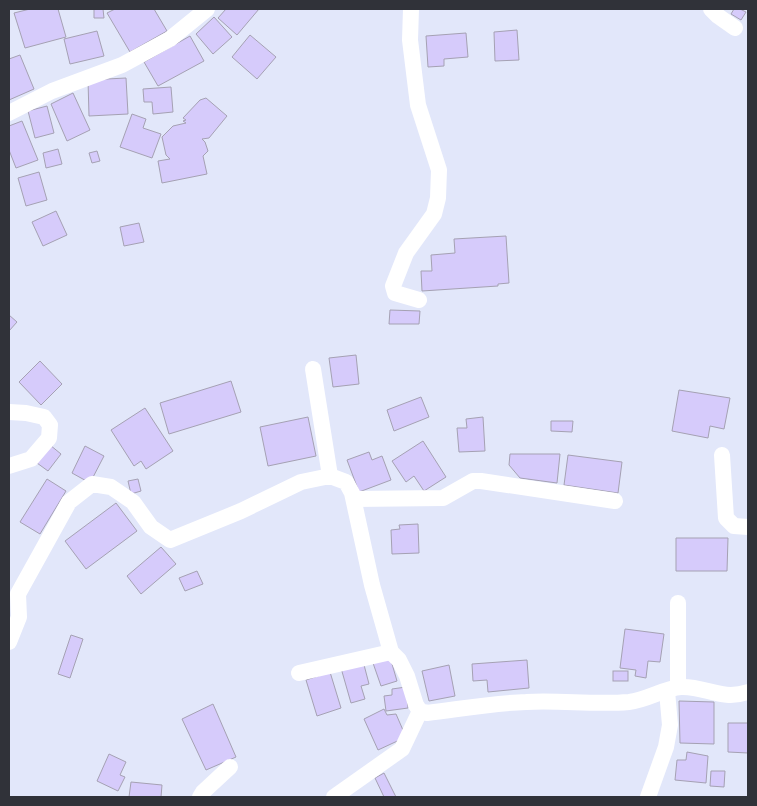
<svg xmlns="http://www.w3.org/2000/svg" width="757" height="806" viewBox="0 0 757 806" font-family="'Source Serif 4',serif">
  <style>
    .building { fill: #d6cbfb; stroke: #a5a1b3 }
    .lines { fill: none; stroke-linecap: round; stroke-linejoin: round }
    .minor { stroke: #fff; stroke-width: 16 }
  </style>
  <rect width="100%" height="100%" fill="#e2e7fa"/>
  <g class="building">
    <path d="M 30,9 L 58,9 L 66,37 L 25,48 L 14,13 Z"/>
    <path d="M 94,9 L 103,9 L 104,18 L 94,18 Z"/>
    <path d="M 115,9 L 154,9 L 167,31 L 130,52 L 107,13 Z"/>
    <path d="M 226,9 L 259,9 L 237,35 L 218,18 Z"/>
    <path d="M 734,9 L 740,9 L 746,12 L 741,20 L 731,14 Z"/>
    <path d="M 214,17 L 232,37 L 213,54 L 196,34 Z"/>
    <path d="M 517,30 L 519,60 L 495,61 L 494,32 Z"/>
    <path d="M 97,31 L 104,56 L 70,64 L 64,39 Z"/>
    <path d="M 466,33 L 468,57 L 444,59 L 444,66 L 428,67 L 426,36 Z"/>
    <path d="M 250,35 L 276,57 L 257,79 L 232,57 Z"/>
    <path d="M 190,36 L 204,61 L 158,86 L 144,62 Z"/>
    <path d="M 20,55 L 34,89 L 9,100 L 9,59 Z"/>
    <path d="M 126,78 L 128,114 L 89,116 L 88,80 Z"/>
    <path d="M 171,87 L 173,112 L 153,114 L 152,102 L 144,102 L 143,89 Z"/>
    <path d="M 73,93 L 90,130 L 67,141 L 51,104 Z"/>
    <path d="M 206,98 L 227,116 L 209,138 L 202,139 L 205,142 L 208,151 L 203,156 L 207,174 L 162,183 L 158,161 L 170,159 L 166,155 L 162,137 L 173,126 L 186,123 L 183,121 L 186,120 L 183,118 L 200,100 Z"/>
    <path d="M 47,106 L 54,133 L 35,138 L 28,111 Z"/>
    <path d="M 132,114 L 146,119 L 143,128 L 161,134 L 152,158 L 120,147 Z"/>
    <path d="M 22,121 L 38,160 L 16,168 L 9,150 L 9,126 Z"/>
    <path d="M 58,149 L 62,164 L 46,168 L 43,153 Z"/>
    <path d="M 97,151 L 100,161 L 92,163 L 89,153 Z"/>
    <path d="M 39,172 L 47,200 L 26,206 L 18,178 Z"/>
    <path d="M 56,211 L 67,235 L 43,246 L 32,222 Z"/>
    <path d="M 139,223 L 144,242 L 124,246 L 120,227 Z"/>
    <path d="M 506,236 L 509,283 L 498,284 L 498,286 L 422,291 L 421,271 L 432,271 L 431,255 L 455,253 L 454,239 Z"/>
    <path d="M 390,310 L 420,311 L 419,324 L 389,324 Z"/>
    <path d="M 9,315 L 17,322 L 9,331 Z"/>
    <path d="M 356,355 L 359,384 L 333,387 L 329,358 Z"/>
    <path d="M 40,361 L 62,384 L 41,405 L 19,382 Z"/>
    <path d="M 231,381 L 241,412 L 169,434 L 160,403 Z"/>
    <path d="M 679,390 L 730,398 L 724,429 L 710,426 L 708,438 L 672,431 Z"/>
    <path d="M 421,397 L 429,417 L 394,431 L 387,410 Z"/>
    <path d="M 145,408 L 173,451 L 146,469 L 141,461 L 134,466 L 111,430 Z"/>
    <path d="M 308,417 L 316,456 L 268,466 L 260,427 Z"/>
    <path d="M 483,417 L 485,451 L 459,452 L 457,428 L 467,428 L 466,419 Z"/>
    <path d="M 551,421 L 573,421 L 572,432 L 551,431 Z"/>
    <path d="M 423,441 L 446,477 L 424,491 L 414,476 L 406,482 L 392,461 Z"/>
    <path d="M 50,445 L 61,454 L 48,471 L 37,463 Z"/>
    <path d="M 85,446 L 104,456 L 90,483 L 72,473 Z"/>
    <path d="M 369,452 L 372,460 L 382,456 L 391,480 L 359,492 L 347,460 Z"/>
    <path d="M 510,454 L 560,454 L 557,483 L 520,478 L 509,465 Z"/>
    <path d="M 568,455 L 622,462 L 618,493 L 564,485 Z"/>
    <path d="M 47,479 L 66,491 L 40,534 L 20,522 Z"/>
    <path d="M 138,479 L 141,491 L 131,494 L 128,481 Z"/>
    <path d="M 116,503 L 137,531 L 86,569 L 65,541 Z"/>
    <path d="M 418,524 L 419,553 L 392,554 L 391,530 L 400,529 L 399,525 Z"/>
    <path d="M 676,538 L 728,538 L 727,571 L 676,571 Z"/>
    <path d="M 161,547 L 176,564 L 141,594 L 127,576 Z"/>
    <path d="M 197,571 L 203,584 L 185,591 L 179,578 Z"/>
    <path d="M 625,629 L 664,634 L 660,662 L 648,661 L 646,678 L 635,676 L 636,670 L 620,668 Z"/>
    <path d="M 71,635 L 83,639 L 70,678 L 58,674 Z"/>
    <path d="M 390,657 L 397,681 L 381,686 L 373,663 Z"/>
    <path d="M 527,660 L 529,688 L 488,692 L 487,680 L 473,681 L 472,664 Z"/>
    <path d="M 363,661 L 369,684 L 361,686 L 365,699 L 351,703 L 341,668 Z"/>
    <path d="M 449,665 L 455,696 L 429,701 L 422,671 Z"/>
    <rect x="613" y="671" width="15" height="10"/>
    <path d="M 330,672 L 341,708 L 317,716 L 306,680 Z"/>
    <path d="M 406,687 L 408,708 L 386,711 L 384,696 L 392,695 L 392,689 Z"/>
    <path d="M 679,701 L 714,702 L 714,744 L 680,743 Z"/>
    <path d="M 213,704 L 236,757 L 206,770 L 182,719 Z"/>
    <path d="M 384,709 L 387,715 L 396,714 L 406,737 L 378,750 L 364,719 Z"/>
    <path d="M 728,723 L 748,723 L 748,753 L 728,752 Z"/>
    <path d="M 687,752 L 708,756 L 706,783 L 675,780 L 677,760 L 686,760 Z"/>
    <path d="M 109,754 L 126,762 L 120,775 L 125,777 L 118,791 L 97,781 Z"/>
    <path d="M 711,771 L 725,771 L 724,787 L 710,786 Z"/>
    <path d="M 384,773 L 396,797 L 384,797 L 375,778 Z"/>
    <path d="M 131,782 L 162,785 L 161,797 L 129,797 Z"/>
  </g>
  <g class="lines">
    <g class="minor">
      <path d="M 411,9 L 410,40 L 418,105 L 439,170 L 438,198 L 434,214 L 406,253 L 393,286 L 395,293 L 419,300"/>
      <path d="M 711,9 L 718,16 L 735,28"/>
      <path d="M 9,113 L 52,91 L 122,65 L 170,39 L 207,9"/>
      <path d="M 313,369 L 330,476"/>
      <path d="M 9,412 L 26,413 L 44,417 L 50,425 L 49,438 L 31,459 L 9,466"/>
      <path d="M 722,455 L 726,518 L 734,526 L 748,527"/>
      <path d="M 354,499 L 443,498 L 473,481 L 481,481 L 615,501"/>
      <path d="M 678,603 L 678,687"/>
      <path d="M 9,642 L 19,617 L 18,594 L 69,502 L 92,484 L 111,487 L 133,502 L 151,527 L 170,540 L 241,511 L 301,482 L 330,476 L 346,482 L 352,493 L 372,585 L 391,652 L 399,660 L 407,676 L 416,705 L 420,711 L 427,713 C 460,709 493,703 526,702 C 560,700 595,705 629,702 C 647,700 665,688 681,687 C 706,686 721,701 748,692"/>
      <path d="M 299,673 L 391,652"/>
      <path d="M 200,797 L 203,792 L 230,767"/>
      <path d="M 334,797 L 402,749 L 420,711"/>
      <path d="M 648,797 L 666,747 L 670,725 L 667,691"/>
    </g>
  </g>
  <rect width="757" height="806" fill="none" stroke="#303239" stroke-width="20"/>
</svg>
